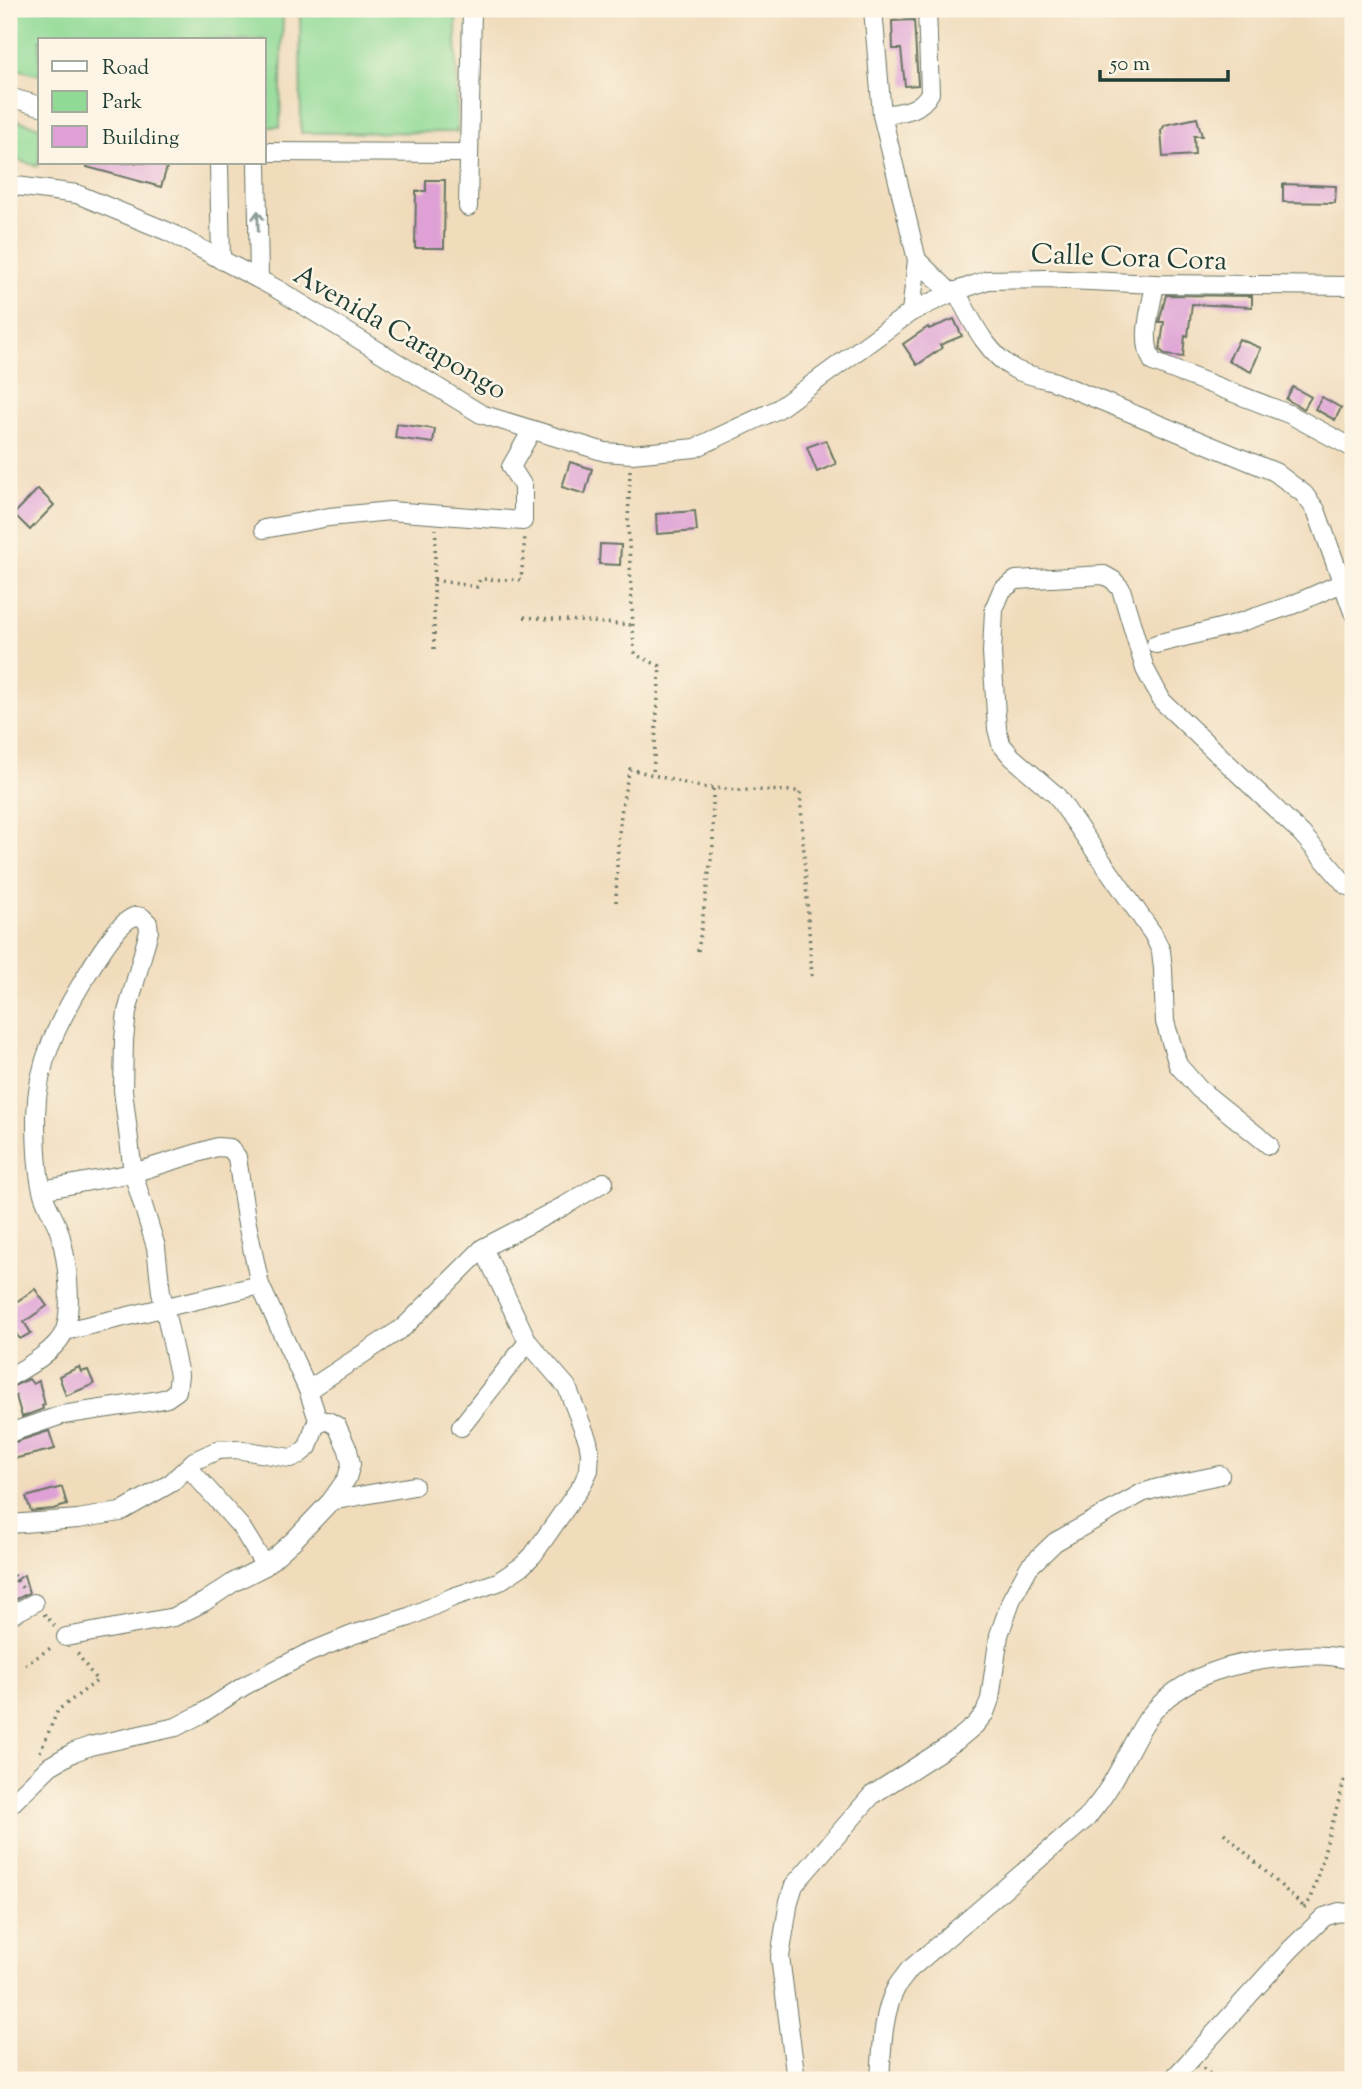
<svg xmlns="http://www.w3.org/2000/svg" width="1362" height="2089" viewBox="0 0 1362 2089" font-family="'Sorts Mill Goudy',serif">
  <style>
    .green { fill: #90da96; stroke: #588c65; stroke-width: 2 }
    .building { fill: #dea0d5 }
    .lines { fill: none; stroke-linecap: round; stroke-linejoin: round }
    .minor-casing { stroke: #687463; stroke-width: 20 }
    .path { stroke: #687463; stroke-width: 3.5; stroke-dasharray: 2 5; stroke-linecap: butt }
    .minor { stroke: #fff; stroke-width: 18 }
    .oneway { stroke: #8f9e9a }
    .labels { text-anchor: middle; stroke-width: 5; stroke-linejoin: round; paint-order: stroke }
    .street-label { font-size: 28px; fill: #1f3d34; stroke: #fcf5e5 }
  </style>
  <rect width="100%" height="100%" fill="#fcf5e5"/>
  <filter id="ink" filterUnits="userSpaceOnUse"><feTurbulence type="fractalNoise" baseFrequency=".0143" numOctaves="2"/><feDisplacementMap in="SourceGraphic" scale="14" xChannelSelector="R" yChannelSelector="G"/><feConvolveMatrix kernelMatrix="1 2 1 2 8 2 1 2 1" color-interpolation-filters="sRGB"/></filter>
  <filter id="wash" filterUnits="userSpaceOnUse"><feTurbulence type="fractalNoise" baseFrequency=".00686" numOctaves="4" result="noise"/><feDisplacementMap in="SourceGraphic" scale="28" xChannelSelector="R" yChannelSelector="G"/><feGaussianBlur stdDeviation="1.57" result="paint"/><feColorMatrix in="noise" values="0 0 0 0 0 0 0 0 0 0 0 0 0 0 0 0 0 1.4 0 .05"/><feComposite in="paint" operator="in"/></filter>
  <g filter="url(#wash)">
    <rect width="100%" height="100%" fill="#f0dbbb"/>
    <g class="green">
      <path d="M 9,9 L 283,9 L 280,127 L 264,127 L 264,40 L 40,40 L 40,75 L 9,67 Z"/>
      <path d="M 300,9 L 456,9 L 457,132 L 301,133 Z"/>
      <path d="M 9,118 L 40,127 L 40,157 L 38,166 L 9,158 Z"/>
    </g>
    <g id="blocks">
      <g class="building">
        <path d="M 914,20 L 918,85 L 905,86 L 901,49 L 893,49 L 892,21 Z"/>
        <path d="M 1197,118 L 1202,136 L 1194,136 L 1195,155 L 1163,157 L 1161,131 L 1165,125 Z"/>
        <path d="M 88,163 L 152,163 L 167,167 L 161,187 L 87,167 Z"/>
        <path d="M 426,180 L 445,180 L 444,248 L 415,248 L 416,191 L 426,191 Z"/>
        <path d="M 1283,184 L 1336,186 L 1335,203 L 1283,202 Z"/>
        <path d="M 1166,295 L 1252,296 L 1252,307 L 1192,304 L 1188,336 L 1185,335 L 1183,357 L 1166,355 L 1160,350 L 1164,322 L 1159,322 Z"/>
        <path d="M 954,319 L 962,336 L 940,345 L 942,348 L 917,365 L 903,344 L 928,327 L 929,329 Z"/>
        <path d="M 1239,339 L 1261,348 L 1251,372 L 1228,361 Z"/>
        <path d="M 1293,387 L 1311,397 L 1304,409 L 1286,399 Z"/>
        <path d="M 1322,397 L 1341,408 L 1335,420 L 1315,409 Z"/>
        <path d="M 397,424 L 435,429 L 433,443 L 395,438 Z"/>
        <path d="M 826,440 L 836,464 L 817,472 L 807,447 Z"/>
        <path d="M 570,462 L 592,469 L 585,494 L 562,487 Z"/>
        <path d="M 38,489 L 54,505 L 30,530 L 14,514 Z"/>
        <path d="M 695,511 L 697,531 L 657,534 L 656,514 Z"/>
        <path d="M 600,544 L 621,545 L 620,565 L 599,564 Z"/>
        <path d="M 35,1289 L 47,1306 L 24,1322 L 31,1333 L 20,1339 L 9,1324 L 9,1307 Z"/>
        <path d="M 79,1367 L 81,1372 L 88,1370 L 94,1384 L 66,1396 L 59,1376 Z"/>
        <path d="M 29,1379 L 33,1384 L 39,1381 L 45,1405 L 42,1406 L 43,1409 L 22,1417 L 16,1396 L 9,1399 L 9,1388 Z"/>
        <path d="M 49,1431 L 55,1449 L 13,1459 L 12,1457 L 9,1458 L 9,1444 Z"/>
        <path d="M 62,1487 L 67,1505 L 53,1509 L 31,1511 L 26,1497 Z"/>
        <path d="M 24,1575 L 29,1593 L 15,1600 L 9,1591 L 9,1585 Z"/>
      </g>
    </g>
  </g>
  <g filter="url(#ink)">
    <use href="#blocks" fill-opacity="0" stroke="#687463" stroke-width="2"/>
    <g class="lines">
      <g class="minor-casing">
        <g id="minor">
          <path d="M 873,9 L 882,115 L 917,260 L 911,312"/>
          <path d="M 9,97 L 40,106"/>
          <path d="M 882,115 C 902,112 919,112 930,93 L 927,9"/>
          <path d="M 264,152 L 469,153"/>
          <path d="M 219,163 L 221,260"/>
          <path d="M 257,163 L 259,279"/>
          <path d="M 9,185 L 77,194 L 169,232 L 277,289 L 481,414 L 605,452 L 632,454 L 695,448 L 778,409 L 911,312 L 951,293 L 988,280 L 1046,279 L 1155,284 L 1353,286"/>
          <path d="M 468,207 L 472,9"/>
          <path d="M 917,260 L 951,293"/>
          <path d="M 1155,284 C 1151,308 1140,340 1153,362 L 1289,414 L 1353,448"/>
          <path d="M 956,291 C 971,319 986,354 1016,370 C 1027,375 1041,378 1053,381 L 1275,472 L 1304,494 L 1316,510 L 1353,612"/>
          <path d="M 264,529 L 329,517 L 390,511 L 523,521 L 523,486 L 511,467 L 532,430"/>
          <path d="M 1156,644 L 1232,625 L 1292,605 L 1342,583"/>
          <path d="M 1269,1145 L 1199,1089 L 1178,1065 L 1165,1022 L 1163,969 L 1161,951 L 1153,934 L 1056,795 L 1012,757 L 1001,744 L 997,729 L 992,653 L 994,609 L 1002,590 L 1016,580 L 1104,575 L 1113,580 L 1121,589 L 1145,669 L 1162,701 L 1302,834 L 1346,885 L 1353,888"/>
          <path d="M 42,1190 L 133,1173 L 217,1147 L 230,1148 L 237,1157 L 246,1219 L 260,1285 L 308,1390 L 319,1423"/>
          <path d="M 65,1331 L 260,1285"/>
          <path d="M 9,1377 C 26,1368 58,1349 65,1330 C 73,1305 67,1259 60,1234 C 56,1219 45,1205 42,1190 C 37,1171 36,1135 36,1115 C 37,1061 59,1021 86,976 C 95,961 119,920 136,916 L 142,917 L 148,923 L 149,931 L 127,1012 L 124,1040 L 123,1090 L 133,1173 L 156,1247 L 161,1292 L 179,1375 L 177,1391 L 167,1398 L 154,1401 L 62,1415 L 9,1433"/>
          <path d="M 308,1390 L 404,1327 L 483,1248 L 564,1206 L 604,1182"/>
          <path d="M 461,1427 L 528,1342"/>
          <path d="M 188,1467 L 241,1527 L 265,1566"/>
          <path d="M 331,1501 L 414,1486"/>
          <path d="M 9,1524 L 78,1519 L 120,1512 L 171,1483 L 194,1461 L 218,1450 L 236,1449 L 290,1458 L 297,1456 L 308,1447 L 315,1426 L 324,1421 L 328,1421 L 337,1426 L 348,1450 L 351,1464 L 347,1478 L 331,1501 L 294,1540 L 265,1566 L 234,1582 L 204,1602 L 174,1617 L 66,1637"/>
          <path d="M 9,1616 L 34,1603"/>
          <path d="M 9,1806 L 50,1766 L 74,1752 L 90,1746 L 176,1727 L 201,1714 L 244,1686 L 308,1653 L 352,1635 L 409,1617 L 453,1597 L 498,1582 L 522,1566 L 533,1555 L 582,1485 L 589,1470 L 590,1452 L 588,1441 L 567,1387 L 528,1342 L 483,1248"/>
          <path d="M 796,2080 L 780,1957 L 789,1901 L 794,1885 L 872,1795 L 956,1741 L 975,1725 L 985,1713 L 990,1699 L 999,1635 L 1012,1598 L 1029,1567 L 1055,1542 L 1142,1493 L 1158,1488 L 1220,1475"/>
          <path d="M 880,2080 C 882,2051 882,2014 896,1988 C 900,1981 905,1976 909,1970 L 1087,1818 C 1093,1809 1101,1801 1106,1792 C 1122,1769 1132,1741 1148,1718 C 1182,1673 1238,1661 1290,1657 C 1313,1655 1331,1654 1353,1661"/>
          <path d="M 1172,2080 L 1291,1949 L 1324,1917 L 1339,1912 L 1353,1914"/>
        </g>
      </g>
      <g class="path">
        <path d="M 630,470 L 628,523 L 634,650 L 636,655 L 660,666 L 653,774"/>
        <path d="M 434,580 L 477,587 L 480,579 L 521,580 L 525,536"/>
        <path d="M 524,617 L 632,625"/>
        <path d="M 434,649 L 434,580 L 436,529"/>
        <path d="M 616,902 C 617,856 618,813 630,769 L 700,787 L 739,790 L 800,791 L 812,978"/>
        <path d="M 698,951 L 713,845 L 713,788"/>
        <path d="M 9,1569 L 23,1589"/>
        <path d="M 44,1614 L 55,1626"/>
        <path d="M 25,1665 L 52,1647"/>
        <path d="M 40,1752 L 58,1710 L 97,1681 L 77,1653"/>
        <path d="M 1224,1833 L 1305,1908"/>
        <path d="M 1304,1908 L 1311,1899 L 1345,1778"/>
        <path d="M 1203,2068 L 1217,2080"/>
      </g>
      <use href="#minor" class="minor"/>
    </g>
    <defs><path id="oneway-shaft" d="M-6 0H5M1.5-3L5.5 0L1.5 3" fill="none" stroke-width="1.6" stroke-linecap="round" stroke-linejoin="round" transform="scale(1.75)"/></defs>
    <use class="oneway" href="#oneway-shaft" transform="translate(258 221) rotate(-91)"/>
  </g>
  <g class="labels">
    <g class="street-label">
      <text transform="translate(1129 256) rotate(2)" y="10">Calle Cora Cora</text>
      <text transform="translate(401 331) rotate(30)" y="10">Avenida Carapongo</text>
    </g>
  </g>
  <rect width="1362" height="2089" fill="none" stroke="#fcf5e5" stroke-width="35"/>
  <rect x="38" y="38" width="228" height="126" fill="#fcf5e5" stroke="#a4ab9e" stroke-width="2"/>
  <rect x="52" y="61" width="35" height="10" fill="#ffffff" stroke="#a4ab9e" stroke-width="2"/>
  <text x="102" y="74" font-size="21" fill="#1f3d34">Road</text>
  <rect x="52" y="91" width="35" height="21" fill="#90da96" stroke="#a4ab9e" stroke-width="2"/>
  <text x="102" y="108" font-size="21" fill="#1f3d34">Park</text>
  <rect x="52" y="126" width="35" height="21" fill="#dea0d5" stroke="#a4ab9e" stroke-width="2"/>
  <text x="102" y="144" font-size="21" fill="#1f3d34">Building</text>
  <path d="M1100 70v10h128v-10" fill="none" stroke="#1f3d34" stroke-width="3.5"/>
  <text x="1110" y="70" font-size="21" fill="#1f3d34" stroke="#fcf5e5" stroke-width="5" paint-order="stroke">50 m</text>
</svg>
